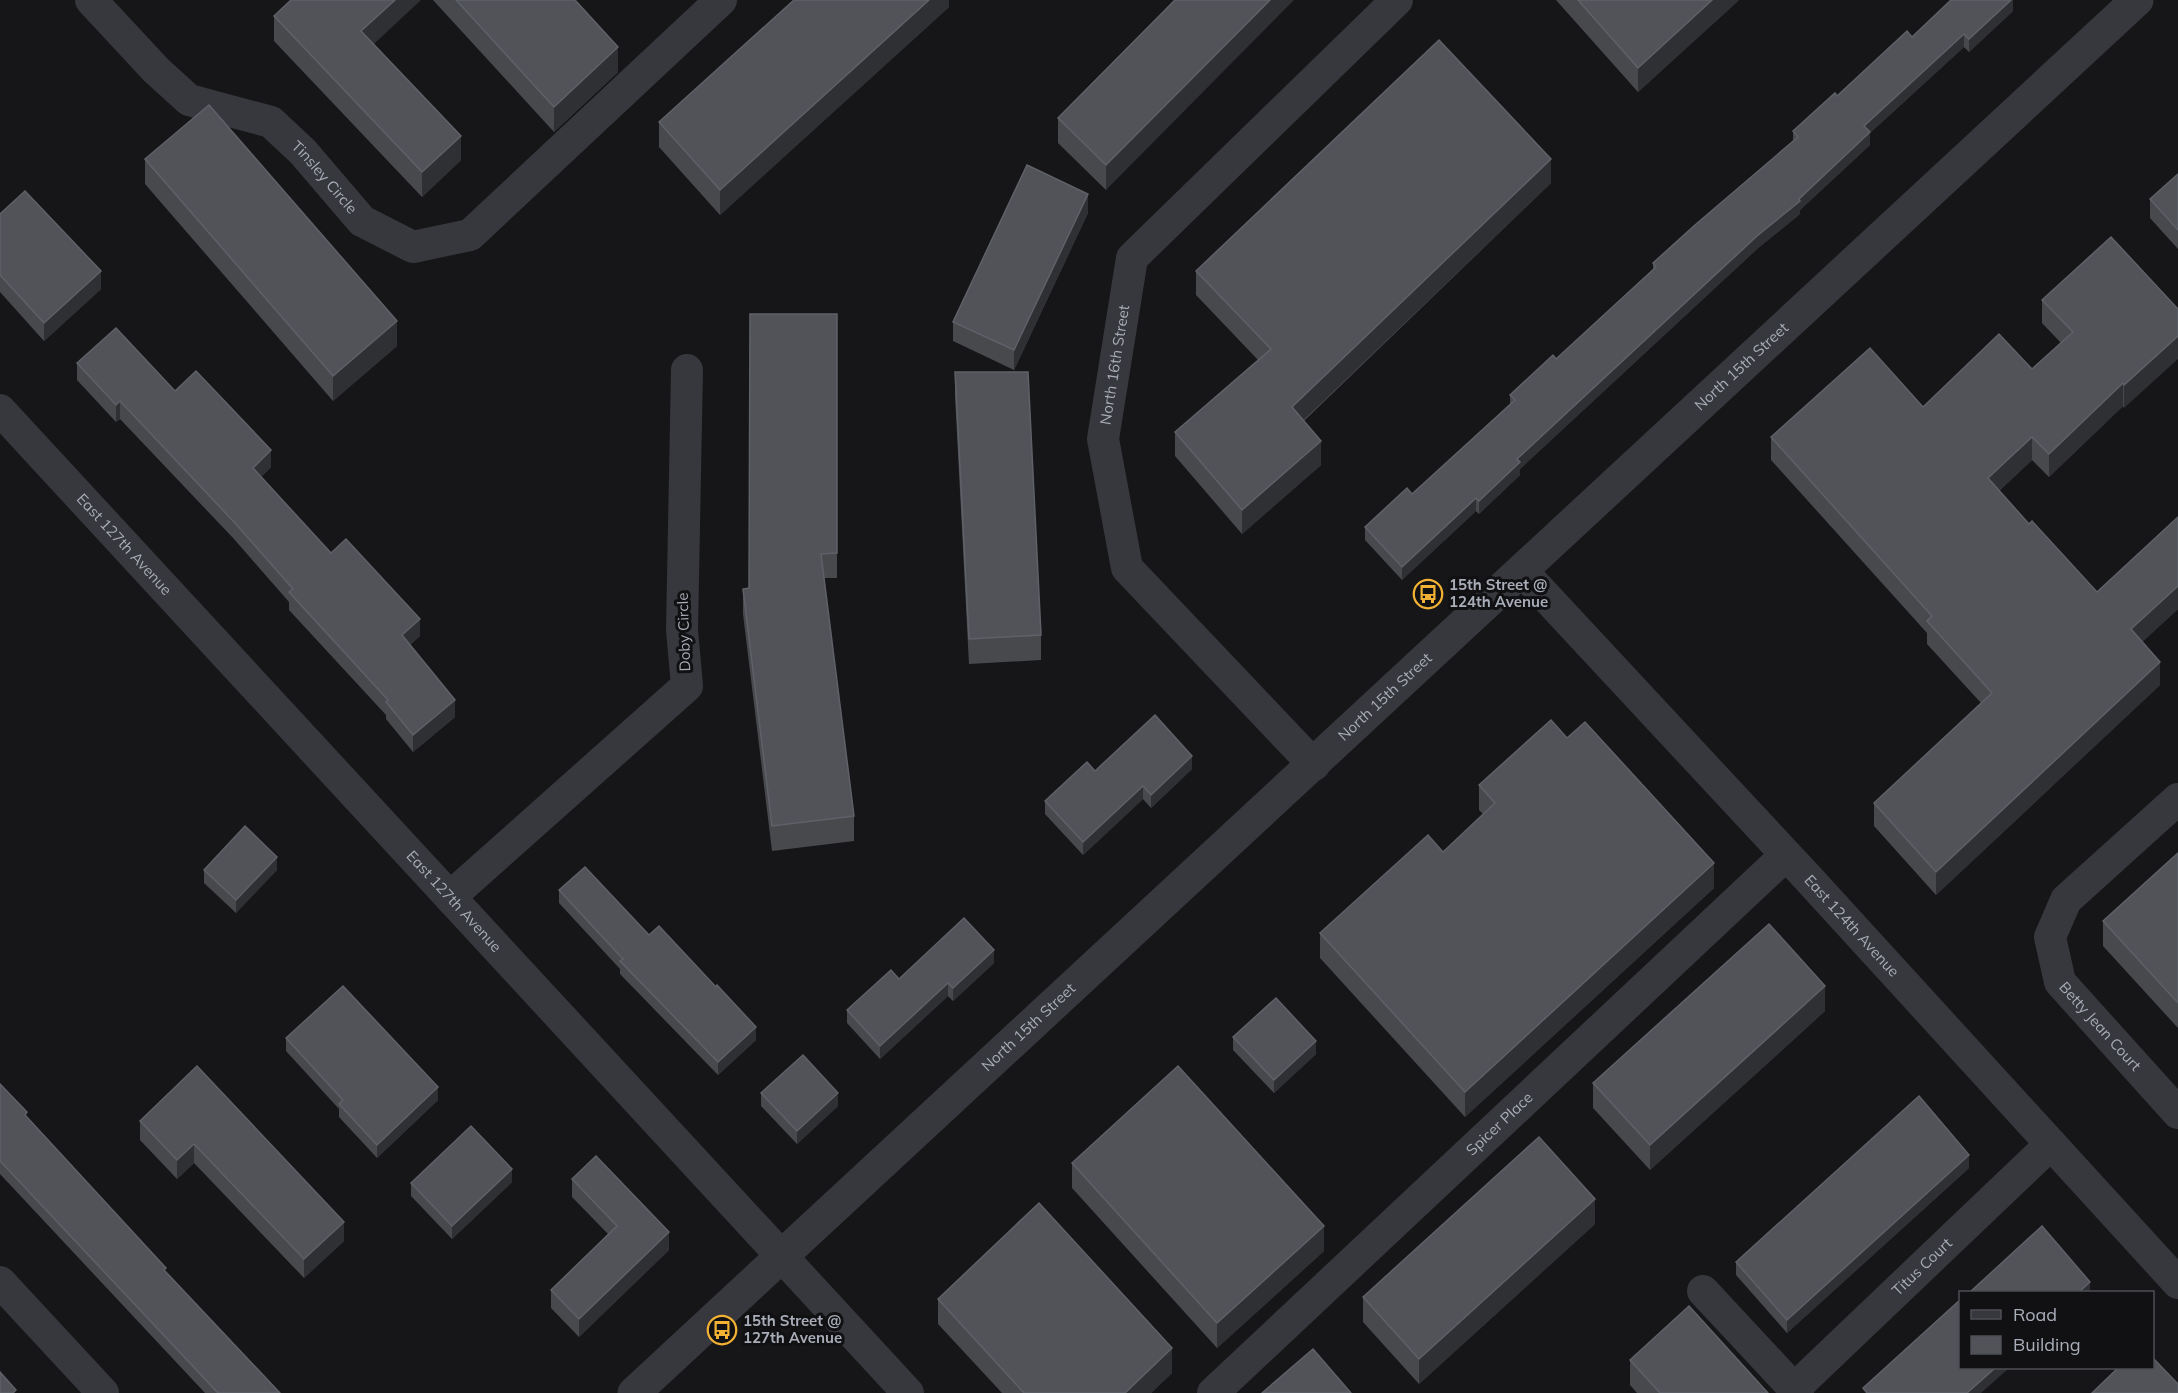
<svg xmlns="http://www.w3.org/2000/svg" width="2178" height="1393" viewBox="0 0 2178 1393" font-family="Mulish,sans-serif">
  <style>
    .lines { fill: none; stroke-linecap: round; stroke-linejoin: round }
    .minor { stroke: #37383d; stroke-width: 32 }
    .tertiary { stroke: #37383d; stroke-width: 33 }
    .wall { fill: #47494d }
    .shaded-wall { fill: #2f3033 }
    .building { fill: #525359; stroke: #5f6168; stroke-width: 1.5 }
    .labels { text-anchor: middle; stroke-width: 6; stroke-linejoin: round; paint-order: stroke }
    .street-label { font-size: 15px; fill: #a8adb8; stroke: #111113 }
    .poi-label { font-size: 15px; font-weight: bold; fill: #a8adb8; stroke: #111113; text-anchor: start }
  </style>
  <rect width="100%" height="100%" fill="#161618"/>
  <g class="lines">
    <g class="minor">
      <path id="s1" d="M 91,0 L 156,70 L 189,100 L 271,122 L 303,152 L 362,221 L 413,247 L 470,235 L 721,0"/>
      <path id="s2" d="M 0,410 L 908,1393"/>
      <path id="s3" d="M 1523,572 L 1807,877 L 2178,1283"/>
      <path id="s4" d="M 1314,765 L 1127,568 L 1103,439 L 1132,258 L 1397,0"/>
      <path id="s5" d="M 2178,799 L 2066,900 L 2050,937 L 2060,982 L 2178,1113"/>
      <path d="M 450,897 L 687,686 L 682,630 L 687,370"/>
      <path d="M 0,1282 L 103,1393"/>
      <path d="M 1703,1291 L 1798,1393"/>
      <path id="s6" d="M 1794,1389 L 2051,1144"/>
      <path id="s7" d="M 1213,1393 L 1786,855"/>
    </g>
    <path class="tertiary" id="s8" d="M 634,1393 L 2137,0"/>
  </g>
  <g class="wall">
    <path d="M 433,0 L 575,0 L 618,72 L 554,132 Z"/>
    <path d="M 949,0 L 949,7 L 720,215 L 659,147 L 659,122 Z"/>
    <path d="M 1175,0 L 1106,190 L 1058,143 L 1058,118 Z"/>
    <path d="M 1556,0 L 1739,0 L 1638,92 Z"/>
    <path d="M 2013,0 L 2013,11 L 1969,52 L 1964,47 L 1870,133 L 1870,145 L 1800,210 L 1800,214 L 1757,249 L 1520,469 L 1520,475 L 1479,514 L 1476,511 L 1402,580 L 1365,540 L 1365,527 L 1412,494 L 1510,404 L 1510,395 L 1556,359 L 1653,270 L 1653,263 L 1793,142 L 1793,131 L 1837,96 L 1912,37 Z"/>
    <path d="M 274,16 L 374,45 L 461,160 L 422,197 L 274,41 Z"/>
    <path d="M 145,159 L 397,346 L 333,401 L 145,184 Z"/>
    <path d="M 2178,174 L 2178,249 L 2150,218 L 2150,199 Z"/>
    <path d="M 1551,183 L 1304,421 L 1321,465 L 1242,534 L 1175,456 L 1175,432 L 1258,360 L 1196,295 L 1196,271 Z"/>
    <path d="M 1088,213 L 1014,370 L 953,341 L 953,322 Z"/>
    <path d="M 0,214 L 101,289 L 44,341 L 0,292 Z"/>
    <path d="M 2042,300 L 2178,309 L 2124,408 L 2123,406 L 2049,477 L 2032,460 L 1999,491 L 2029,524 L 2097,592 L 2178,517 L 2178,609 L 2142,642 L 2160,685 L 1936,895 L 1874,826 L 1874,803 L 1981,703 L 1927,644 L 1927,633 L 1771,460 L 1771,437 L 1923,407 L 2032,369 L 2061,343 L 2042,323 Z"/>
    <path d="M 837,314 L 837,578 L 824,578 L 854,816 L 854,841 L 772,851 L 743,614 L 743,589 L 749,588 Z"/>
    <path d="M 77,363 L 175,391 L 271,467 L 261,477 L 331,553 L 420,636 L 410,645 L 455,717 L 413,752 L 386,719 L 386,715 L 289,610 L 289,602 L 234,539 L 120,419 L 116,422 L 77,380 Z"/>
    <path d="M 955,372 L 1041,635 L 1041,660 L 969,664 L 955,396 Z"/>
    <path d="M 1567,738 L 1714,888 L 1465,1117 L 1320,958 L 1320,933 L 1443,852 L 1483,814 L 1479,810 L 1479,785 Z"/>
    <path d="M 1192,769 L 1151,808 L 1143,799 L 1083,855 L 1045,814 L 1045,801 L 1095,771 Z"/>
    <path d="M 2178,853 L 2178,1028 L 2103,946 L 2103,921 Z"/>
    <path d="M 204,870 L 277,870 L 236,913 L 204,883 Z"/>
    <path d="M 559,890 L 649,935 L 756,1040 L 718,1075 L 620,974 L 620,969 L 559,903 Z"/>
    <path d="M 994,963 L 953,1001 L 948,996 L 880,1059 L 847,1023 L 847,1010 L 899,979 Z"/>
    <path d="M 1825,1011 L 1650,1170 L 1593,1108 L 1593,1083 Z"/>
    <path d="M 1233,1037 L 1316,1054 L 1274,1093 L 1233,1050 Z"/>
    <path d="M 286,1038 L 438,1100 L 377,1158 L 339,1117 L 339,1109 L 286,1051 Z"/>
    <path d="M 197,1066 L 344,1241 L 304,1278 L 194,1163 L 177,1179 L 140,1140 L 140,1121 Z"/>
    <path d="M 0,1084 L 27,1118 L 166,1272 L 280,1393 L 205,1393 L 0,1174 Z"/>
    <path d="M 761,1093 L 838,1106 L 797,1144 L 761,1106 Z"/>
    <path d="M 1072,1163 L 1324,1251 L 1217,1348 L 1072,1188 Z"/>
    <path d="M 1969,1168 L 1787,1333 L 1736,1275 L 1736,1262 Z"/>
    <path d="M 572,1179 L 669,1250 L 579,1337 L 551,1308 L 551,1290 L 608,1234 L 572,1197 Z"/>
    <path d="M 512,1182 L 452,1239 L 411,1196 L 411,1183 Z"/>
    <path d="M 1595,1224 L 1419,1384 L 1363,1322 L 1363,1297 Z"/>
    <path d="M 938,1299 L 1172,1373 L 1151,1393 L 1002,1393 L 938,1324 Z"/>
    <path d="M 1630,1360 L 1768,1393 L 1637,1393 L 1630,1385 Z"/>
  </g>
  <g class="shaded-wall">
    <path d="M 395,0 L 421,0 L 361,56 L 361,31 Z"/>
    <path d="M 929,0 L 949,0 L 949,7 L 720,215 L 720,190 Z"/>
    <path d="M 1270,0 L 1294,0 L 1106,190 L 1106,165 Z"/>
    <path d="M 1712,0 L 1739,0 L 1638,92 L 1638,68 Z"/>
    <path d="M 2011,0 L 2013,0 L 2013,11 L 1969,52 L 1969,39 Z"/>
    <path d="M 1964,34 L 1964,47 L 1870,133 L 1870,145 L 1800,210 L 1800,214 L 1757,249 L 1520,469 L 1520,475 L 1479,514 L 1479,501 L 1517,459 L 1757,236 L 1799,199 L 1864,126 Z"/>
    <path d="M 618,47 L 618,72 L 554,132 L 554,107 Z"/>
    <path d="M 461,136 L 461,160 L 422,197 L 422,172 Z"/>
    <path d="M 1551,159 L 1551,183 L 1292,431 L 1292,407 Z"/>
    <path d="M 1088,194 L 1088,213 L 1014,370 L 1014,350 Z"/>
    <path d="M 101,271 L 101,289 L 44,341 L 44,323 Z"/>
    <path d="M 397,321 L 397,346 L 333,401 L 333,376 Z"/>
    <path d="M 2178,336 L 2178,359 L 2124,408 L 2124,385 Z"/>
    <path d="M 2123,383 L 2123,406 L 2049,477 L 2049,454 Z"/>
    <path d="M 120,401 L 120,419 L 116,422 L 116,405 Z"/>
    <path d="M 2032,437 L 2032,460 L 1988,501 L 1988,478 Z"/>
    <path d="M 1321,441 L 1321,465 L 1242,534 L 1242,510 Z"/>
    <path d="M 271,450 L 271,467 L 253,485 L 253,468 Z"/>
    <path d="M 1476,498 L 1476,511 L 1402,580 L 1402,567 Z"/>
    <path d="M 2178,586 L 2178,609 L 2131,652 L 2131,629 Z"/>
    <path d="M 420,619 L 420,636 L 402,652 L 402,635 Z"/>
    <path d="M 2160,662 L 2160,685 L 1936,895 L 1936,872 Z"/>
    <path d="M 455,700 L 455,717 L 413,752 L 413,735 Z"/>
    <path d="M 1192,756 L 1192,769 L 1151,808 L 1151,795 Z"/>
    <path d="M 1143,786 L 1143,799 L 1083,855 L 1083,842 Z"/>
    <path d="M 277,857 L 277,870 L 236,913 L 236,900 Z"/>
    <path d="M 1714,863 L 1714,888 L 1465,1117 L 1465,1092 Z"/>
    <path d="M 994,950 L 994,963 L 953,1001 L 953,988 Z"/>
    <path d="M 948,983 L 948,996 L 880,1059 L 880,1046 Z"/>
    <path d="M 1825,986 L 1825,1011 L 1650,1170 L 1650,1145 Z"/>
    <path d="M 756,1027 L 756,1040 L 718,1075 L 718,1062 Z"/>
    <path d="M 1316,1041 L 1316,1054 L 1274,1093 L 1274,1080 Z"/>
    <path d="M 438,1087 L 438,1100 L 377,1158 L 377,1145 Z"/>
    <path d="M 838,1093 L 838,1106 L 797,1144 L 797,1131 Z"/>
    <path d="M 194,1144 L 194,1163 L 177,1179 L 177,1160 Z"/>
    <path d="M 1969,1155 L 1969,1168 L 1787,1333 L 1787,1320 Z"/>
    <path d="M 512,1169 L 512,1182 L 452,1239 L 452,1226 Z"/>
    <path d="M 1595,1199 L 1595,1224 L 1419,1384 L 1419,1359 Z"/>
    <path d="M 344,1222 L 344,1241 L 304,1278 L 304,1259 Z"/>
    <path d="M 1324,1226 L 1324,1251 L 1217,1348 L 1217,1323 Z"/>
    <path d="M 669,1232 L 669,1250 L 579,1337 L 579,1319 Z"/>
    <path d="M 2090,1282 L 2090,1293 L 2078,1293 Z"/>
    <path d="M 1172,1348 L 1172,1373 L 1151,1393 L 1125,1393 Z"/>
    <path d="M 1995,1368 L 2009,1368 L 1981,1393 L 1967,1393 Z"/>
  </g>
  <g class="building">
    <path d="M 291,0 L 395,0 L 361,31 L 461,136 L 422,172 L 274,16 Z"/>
    <path d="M 456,0 L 575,0 L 618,47 L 554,107 Z"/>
    <path d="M 794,0 L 929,0 L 720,190 L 659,122 Z"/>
    <path d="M 1175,0 L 1270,0 L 1106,165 L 1058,118 Z"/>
    <path d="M 1578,0 L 1712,0 L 1638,68 Z"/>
    <path d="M 1951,0 L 2011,0 L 1969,39 L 1964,34 L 1864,126 L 1870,132 L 1799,199 L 1800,201 L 1757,236 L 1517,459 L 1520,462 L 1479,501 L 1476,498 L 1402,567 L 1365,527 L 1407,488 L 1412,494 L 1515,400 L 1510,395 L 1553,355 L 1556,359 L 1656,267 L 1653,263 L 1695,225 L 1798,137 L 1793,131 L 1835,93 L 1837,96 L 1907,31 L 1912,37 Z"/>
    <path d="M 1439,40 L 1551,159 L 1292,407 L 1321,441 L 1242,510 L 1175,432 L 1271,349 L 1196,271 Z"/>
    <path d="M 209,105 L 397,321 L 333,376 L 145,159 Z"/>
    <path d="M 1027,165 L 1088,194 L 1014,350 L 953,322 Z"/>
    <path d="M 2178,174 L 2178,230 L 2150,199 Z"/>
    <path d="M 25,191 L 101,271 L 44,323 L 0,275 L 0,214 Z"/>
    <path d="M 2111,237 L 2178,309 L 2178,336 L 2124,385 L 2123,383 L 2049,454 L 2032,437 L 1988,478 L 2029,524 L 2032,521 L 2097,592 L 2178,517 L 2178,586 L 2131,629 L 2160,662 L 1936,872 L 1874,803 L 1992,693 L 1927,621 L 1932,616 L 1771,437 L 1870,348 L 1923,407 L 1999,334 L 2032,369 L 2073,332 L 2042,300 Z"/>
    <path d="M 750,314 L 837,314 L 837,553 L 821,554 L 854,816 L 772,826 L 743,589 L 749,588 Z"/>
    <path d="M 116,328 L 175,391 L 196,371 L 271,450 L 253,468 L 331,553 L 346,539 L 420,619 L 402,635 L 455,700 L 413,735 L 386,702 L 388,700 L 289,592 L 293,589 L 234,522 L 120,401 L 116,405 L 77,363 Z"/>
    <path d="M 955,372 L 1028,372 L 1041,635 L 969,639 Z"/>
    <path d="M 1155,715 L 1192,756 L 1151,795 L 1143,786 L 1083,842 L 1045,801 L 1087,762 L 1095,771 Z"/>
    <path d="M 1551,720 L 1567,738 L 1585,722 L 1714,863 L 1465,1092 L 1320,933 L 1428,835 L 1443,852 L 1495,803 L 1479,785 Z"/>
    <path d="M 245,826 L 277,857 L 236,900 L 204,870 Z"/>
    <path d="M 2178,853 L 2178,1003 L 2103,921 Z"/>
    <path d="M 585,867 L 649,935 L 659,926 L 716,987 L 717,985 L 756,1027 L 718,1062 L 620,961 L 623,959 L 559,890 Z"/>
    <path d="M 964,918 L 994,950 L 953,988 L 948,983 L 880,1046 L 847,1010 L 891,970 L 899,979 Z"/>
    <path d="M 1769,924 L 1825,986 L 1650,1145 L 1593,1083 Z"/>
    <path d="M 343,986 L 438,1087 L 377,1145 L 339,1104 L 343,1100 L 286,1038 Z"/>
    <path d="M 1276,998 L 1316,1041 L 1274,1080 L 1233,1037 Z"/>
    <path d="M 803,1055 L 838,1093 L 797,1131 L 761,1093 Z"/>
    <path d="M 197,1066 L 344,1222 L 304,1259 L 194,1144 L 177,1160 L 140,1121 Z"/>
    <path d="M 1178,1066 L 1324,1226 L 1217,1323 L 1072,1163 Z"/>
    <path d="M 0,1084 L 27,1112 L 25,1115 L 166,1268 L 164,1270 L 280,1393 L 218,1393 L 0,1161 Z"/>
    <path d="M 1919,1096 L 1969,1155 L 1787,1320 L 1736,1262 Z"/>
    <path d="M 471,1126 L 512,1169 L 452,1226 L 411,1183 Z"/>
    <path d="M 1539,1137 L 1595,1199 L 1419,1359 L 1363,1297 Z"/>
    <path d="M 596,1156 L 669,1232 L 579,1319 L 551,1290 L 617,1226 L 572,1179 Z"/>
    <path d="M 1039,1203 L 1172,1348 L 1125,1393 L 1024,1393 L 938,1299 Z"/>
    <path d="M 2042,1226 L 2090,1282 L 2078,1293 L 1969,1293 Z"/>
    <path d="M 1960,1300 L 1960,1368 L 1995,1368 L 1967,1393 L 1867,1393 L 1863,1388 Z"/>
    <path d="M 1689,1306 L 1768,1393 L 1660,1393 L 1630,1360 Z"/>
    <path d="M 1313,1349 L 1351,1393 L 1262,1393 Z"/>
    <path d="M 2152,1357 L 2178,1384 L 2178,1393 L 2092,1393 L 2118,1368 L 2152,1368 Z"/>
    <path d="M 0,1372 L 16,1390 L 13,1393 L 0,1393 Z"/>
  </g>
  <defs>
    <g id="bus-ring" transform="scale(1.5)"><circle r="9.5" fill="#111113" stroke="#f2b134" stroke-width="1.5"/><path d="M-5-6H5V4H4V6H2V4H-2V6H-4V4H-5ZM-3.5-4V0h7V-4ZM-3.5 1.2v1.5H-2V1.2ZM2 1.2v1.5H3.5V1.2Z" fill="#f2b134"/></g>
  </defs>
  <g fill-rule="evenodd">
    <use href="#bus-ring" x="1428" y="594"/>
    <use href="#bus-ring" x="722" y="1330"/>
  </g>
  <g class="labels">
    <g class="street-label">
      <text dy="5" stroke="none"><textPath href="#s1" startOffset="302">Tinsley Circle</textPath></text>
      <text dy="5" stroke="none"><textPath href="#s4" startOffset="478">North 16th Street</textPath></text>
      <text dy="5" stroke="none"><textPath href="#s8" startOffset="1510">North 15th Street</textPath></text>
      <text dy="5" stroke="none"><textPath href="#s2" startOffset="183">East 127th Avenue</textPath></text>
      <text transform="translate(684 632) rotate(-92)" y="5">Doby Circle</text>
      <text dy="5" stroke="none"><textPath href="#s8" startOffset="1024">North 15th Street</textPath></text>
      <text dy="5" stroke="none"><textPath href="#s2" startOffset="669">East 127th Avenue</textPath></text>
      <text dy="5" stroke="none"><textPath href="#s3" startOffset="483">East 124th Avenue</textPath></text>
      <text dy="5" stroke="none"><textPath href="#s5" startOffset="297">Betty Jean Court</textPath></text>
      <text dy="5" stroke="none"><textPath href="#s8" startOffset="538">North 15th Street</textPath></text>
      <text dy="5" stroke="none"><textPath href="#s7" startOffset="393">Spicer Place</textPath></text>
      <text dy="5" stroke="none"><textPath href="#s6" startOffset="177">Titus Court</textPath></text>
    </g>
    <g class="poi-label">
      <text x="1449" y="590">15th Street @<tspan x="1449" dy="17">124th Avenue</tspan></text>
      <text x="743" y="1326">15th Street @<tspan x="743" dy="17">127th Avenue</tspan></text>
    </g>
  </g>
  <rect x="1959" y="1291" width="195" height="78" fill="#111113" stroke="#4d4f55" stroke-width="1.5"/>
  <rect x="1971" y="1310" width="30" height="9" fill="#37383d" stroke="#4d4f55" stroke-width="1.5"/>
  <text x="2013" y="1321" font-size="18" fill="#a8adb8">Road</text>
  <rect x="1971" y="1336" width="30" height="18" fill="#525359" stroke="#4d4f55" stroke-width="1.5"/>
  <text x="2013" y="1351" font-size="18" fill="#a8adb8">Building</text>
</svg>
